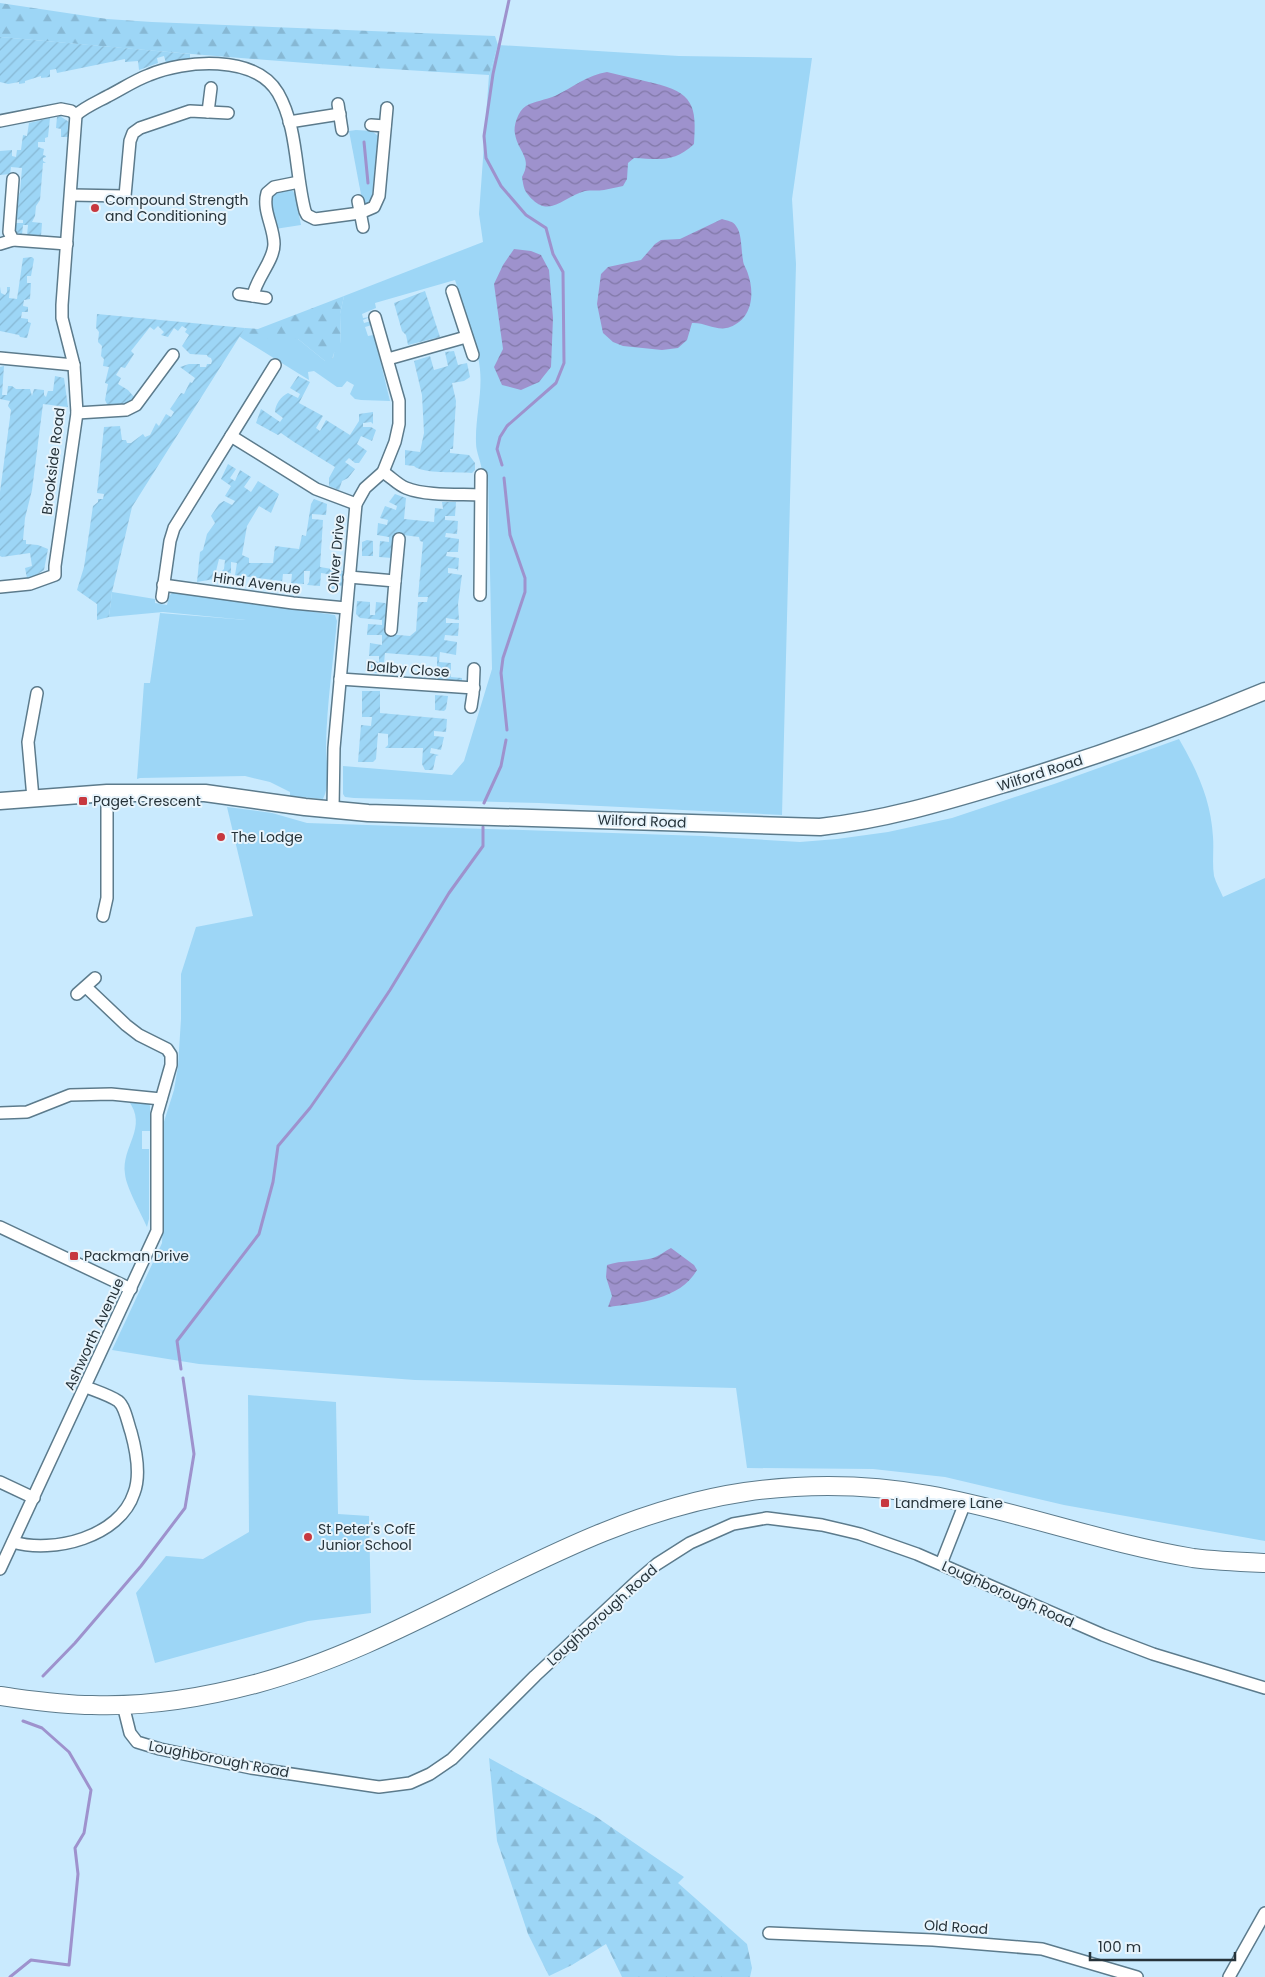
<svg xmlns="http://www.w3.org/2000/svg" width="1265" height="1977" viewBox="0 0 1265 1977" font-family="Poppins,sans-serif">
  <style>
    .green { fill: #9dd6f6 }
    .forest { fill: url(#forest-firs) }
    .garden { fill: url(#garden-furrows) }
    .water { fill: url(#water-waves) }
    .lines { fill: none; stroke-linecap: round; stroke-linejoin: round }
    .stream { stroke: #9e92cd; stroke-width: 3 }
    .street-casing { stroke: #5c7b8c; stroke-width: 14 }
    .secondary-casing { stroke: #5c7b8c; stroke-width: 19 }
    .primary-casing { stroke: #5c7b8c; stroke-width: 20 }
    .street { stroke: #fff; stroke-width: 11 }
    .secondary { stroke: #fff; stroke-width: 16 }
    .primary { stroke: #fff; stroke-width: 18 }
    .poi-dot { fill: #c7383f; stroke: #e7f4fc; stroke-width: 2 }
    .labels { text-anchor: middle; stroke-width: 4; stroke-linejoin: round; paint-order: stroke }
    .poi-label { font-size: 14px; fill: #26333a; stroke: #e7f4fc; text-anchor: start }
    .street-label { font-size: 14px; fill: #26333a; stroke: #e7f4fc }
  </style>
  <defs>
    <pattern id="forest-firs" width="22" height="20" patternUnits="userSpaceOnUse" patternTransform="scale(1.25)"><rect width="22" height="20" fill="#9dd6f6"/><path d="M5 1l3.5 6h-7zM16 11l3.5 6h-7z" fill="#87b8d4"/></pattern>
    <pattern id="garden-furrows" width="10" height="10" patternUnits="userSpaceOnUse" patternTransform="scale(1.25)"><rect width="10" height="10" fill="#9dd6f6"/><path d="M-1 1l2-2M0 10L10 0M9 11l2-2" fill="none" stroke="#87b8d4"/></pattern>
    <pattern id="water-waves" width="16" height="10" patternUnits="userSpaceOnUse" patternTransform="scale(1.25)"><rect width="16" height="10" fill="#9e92cd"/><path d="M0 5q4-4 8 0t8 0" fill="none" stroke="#8178a7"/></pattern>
  </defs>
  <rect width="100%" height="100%" fill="#c9eafe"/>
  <g class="green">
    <path d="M 498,45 L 679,56 L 812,58 L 792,199 L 796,264 L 782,815 L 539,803 L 354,798 L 345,797 L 343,794 L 343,766 L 452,775 L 464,761 L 492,669 L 488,474 L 482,473 C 482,463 476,453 476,443 C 475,414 485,387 478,357 L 480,356 L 455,280 L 375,303 L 376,308 L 362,314 L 363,318 L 370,317 L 363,320 L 364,323 L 371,321 L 372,325 L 365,327 L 368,336 L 373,335 L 375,339 L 390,401 L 361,400 L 355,399 L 350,394 L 354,385 L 347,381 L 342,387 L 337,387 L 314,371 L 308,372 L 309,380 L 243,339 L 298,339 L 325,361 L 333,358 L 334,353 L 341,342 L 340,314 L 344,296 L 483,242 L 479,214 L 489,75 Z"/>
    <path d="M 356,130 L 372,131 L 378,136 L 372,198 L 369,203 L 363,205 L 349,131 Z"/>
    <path d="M 288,189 L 292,190 L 295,194 L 301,225 L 275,229 L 269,200 L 270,194 Z"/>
    <path d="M 112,592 L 155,599 L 155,603 L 167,605 L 169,596 L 173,592 L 335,615 L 337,621 C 333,662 327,704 326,745 C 326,763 331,783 323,799 L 290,796 L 290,792 L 270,782 L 245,776 L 140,778 L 137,779 L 144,683 L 150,683 L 160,613 L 246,620 L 163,612 L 109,617 Z"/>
    <path d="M 1179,739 C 1197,770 1211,800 1213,837 C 1214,850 1212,863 1214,876 C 1216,883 1220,890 1223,897 L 1265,878 L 1265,1541 L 1064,1505 L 945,1477 L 873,1469 L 747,1468 L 736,1388 L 415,1380 L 199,1364 L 112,1350 L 162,1243 L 164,1199 L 162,1128 L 174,1090 L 178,1066 L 181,1019 L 181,974 L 196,927 L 253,916 L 227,807 L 272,813 L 307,823 L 702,836 L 800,842 L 837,839 L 888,832 L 952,818 L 1057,783 Z"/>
    <path d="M 128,1100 L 149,1103 L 150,1106 L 150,1131 L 142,1131 L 142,1149 L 149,1149 L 149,1219 L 147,1227 C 141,1213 126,1187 125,1174 C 121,1146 149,1128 128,1100 Z"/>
    <path d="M 248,1395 L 336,1402 L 338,1514 L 369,1516 L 371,1613 L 308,1621 L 155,1663 L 136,1593 L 166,1556 L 203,1559 L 249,1532 Z"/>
  </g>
  <g class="forest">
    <path d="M 0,3 L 107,19 L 152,22 L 495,36 L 498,45 L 489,75 C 325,66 163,52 0,37 Z"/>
    <path d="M 344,296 L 340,314 L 341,347 L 334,353 L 331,362 L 325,361 L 298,339 L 243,339 L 239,336 L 245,328 L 258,329 Z"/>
    <path d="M 489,1758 L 595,1816 L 684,1877 L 678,1883 L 747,1944 L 752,1968 L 750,1977 L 622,1977 L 606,1944 L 572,1965 L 549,1976 L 528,1934 L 497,1841 Z"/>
  </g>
  <g class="garden">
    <path d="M 0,37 L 190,54 L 190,59 L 166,63 L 164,56 L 157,58 L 158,63 L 139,70 L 138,61 L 125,62 L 125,59 L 57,73 L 56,69 L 50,70 L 50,77 L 41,78 L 41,76 L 25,81 L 25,83 L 19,84 L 19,82 L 8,84 L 0,82 Z"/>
    <path d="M 60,116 L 69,122 L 70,137 L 61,137 L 61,129 L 56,128 L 57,117 Z"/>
    <path d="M 50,118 L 48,137 L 45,138 L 45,142 L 38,142 L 38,147 L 44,149 L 43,155 L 46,156 L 46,157 L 43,158 L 43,161 L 46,163 L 43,163 L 40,200 L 36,206 L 35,216 L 32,222 L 42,223 L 41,236 L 27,235 L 28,225 L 23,225 L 22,235 L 14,232 L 13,223 L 23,223 L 23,220 L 13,219 L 15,206 L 20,192 L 22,168 L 11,167 L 10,174 L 0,175 L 0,151 L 12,150 L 12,156 L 16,157 L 17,150 L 21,150 L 23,135 L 27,136 L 29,123 Z"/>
    <path d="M 32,257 L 34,259 L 31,276 L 27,276 L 27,283 L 31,283 L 30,299 L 24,300 L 23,306 L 28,307 L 28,312 L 22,312 L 21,318 L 28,319 L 28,322 L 31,323 L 27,338 L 20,337 L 19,335 L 0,331 L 0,287 L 1,293 L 5,295 L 7,292 L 7,287 L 10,287 L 9,298 L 17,299 L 23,258 Z"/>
    <path d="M 425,291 L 440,337 L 408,345 L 406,335 L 402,331 L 394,303 Z"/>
    <path d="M 97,314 L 245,328 L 132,507 L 112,592 L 109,617 L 97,620 L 97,604 L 77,590 L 84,567 L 93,506 L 98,502 L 98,499 L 103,499 L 104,494 L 97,493 L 104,427 L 120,426 L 122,440 L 126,440 L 127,443 L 131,443 L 143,434 L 145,437 L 150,435 L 156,423 L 159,426 L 166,414 L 171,417 L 174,412 L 170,409 L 181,393 L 184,394 L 190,382 L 192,383 L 195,378 L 180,367 L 189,364 L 200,364 L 200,367 L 206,367 L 207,364 L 211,364 L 212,361 L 211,358 L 208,357 L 207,355 L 190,354 L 182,346 L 189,335 L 185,332 L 187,329 L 182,326 L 178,331 L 174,328 L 168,337 L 161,335 L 164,332 L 158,326 L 154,330 L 150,327 L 131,351 L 134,354 L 125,368 L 121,367 L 116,375 L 121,378 L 118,384 L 128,390 L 134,397 L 128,405 L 108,406 L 105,400 L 108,384 L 105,383 L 109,367 L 103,366 L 104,359 L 101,356 L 102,346 L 98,342 L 99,332 L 96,328 Z"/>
    <path d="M 454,351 L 458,365 L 467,363 L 470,377 L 464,381 L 452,383 L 456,401 L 453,449 L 450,449 L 450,453 L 469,455 L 475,463 L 475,470 L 472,473 C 459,472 422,474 414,466 L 405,465 L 405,450 L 420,452 L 424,433 L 422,395 L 414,361 L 430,356 L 434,370 L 448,366 L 445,352 Z"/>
    <path d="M 4,366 L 2,395 L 7,395 L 8,386 L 12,386 L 16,389 L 30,389 L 32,396 L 34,389 L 44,390 L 44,395 L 46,397 L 48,391 L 53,391 L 55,376 L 64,378 L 68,407 L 43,404 L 32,490 L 25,518 L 23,540 L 26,540 L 26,544 L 38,545 L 48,549 L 44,570 L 33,577 L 27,578 L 25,568 L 32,566 L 30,553 L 2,557 L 0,556 L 0,492 L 11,410 L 8,406 L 10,401 L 0,399 L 0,367 Z"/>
    <path d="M 298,376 L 310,382 L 299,403 L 323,416 L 316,428 L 320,431 L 326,420 L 350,435 L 359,421 L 359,414 L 373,412 L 373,424 L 371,422 L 363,423 L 363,427 L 371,427 L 376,430 L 372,441 L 361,436 L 357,444 L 367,451 L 359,463 L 355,463 L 349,458 L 345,462 L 355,469 L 348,478 L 342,481 L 339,490 L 329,486 L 329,478 L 335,467 L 294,442 L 281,433 L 278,435 L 256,423 L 261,409 L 280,422 L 283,418 L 275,412 C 275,405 281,396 288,393 L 298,398 L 300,394 L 290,388 Z"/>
    <path d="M 228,464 L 236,469 L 230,478 L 235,481 L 240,470 L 251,477 L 244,487 L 251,492 L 258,481 L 279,494 L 271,513 L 259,506 L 247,526 L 242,555 L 249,558 L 249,563 L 273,563 L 275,546 L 299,549 L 302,535 L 306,536 L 311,504 L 314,499 L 327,504 L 326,515 L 312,514 L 312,519 L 323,520 L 320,567 L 344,571 L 343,586 L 335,585 L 334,591 L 329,591 L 328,574 L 321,573 L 320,586 L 307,585 L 309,582 L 310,571 L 304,571 L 304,584 L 291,583 L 292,574 L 283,574 L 282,582 L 282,581 L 235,575 L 237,563 L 231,562 L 231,573 L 221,572 L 224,569 L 225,560 L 219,559 L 214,579 L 197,582 L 200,552 L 203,550 L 207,534 L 215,523 L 211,516 L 219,504 L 224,501 L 232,505 L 235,501 L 225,496 L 231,486 L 221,479 Z"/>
    <path d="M 395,494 L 406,498 L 404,519 L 434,522 L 435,508 L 443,509 L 442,502 L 456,502 L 455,516 L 445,516 L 445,520 L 458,521 L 457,534 L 446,533 L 445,537 L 459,539 L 458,552 L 447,552 L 446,556 L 459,558 L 458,571 L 457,569 L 448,568 L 448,573 L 462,575 L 458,604 L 459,620 L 446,618 L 446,623 L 459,623 L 458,636 L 445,635 L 444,640 L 457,642 L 456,655 L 440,652 L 439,662 L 451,663 L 451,677 L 462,678 L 462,681 L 437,680 L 437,657 L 385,653 L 383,673 L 367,673 L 365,670 L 366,660 L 379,662 L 379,656 L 369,656 L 370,643 L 382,645 L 382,635 L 367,635 L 368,624 L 382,625 L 382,620 L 360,618 L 356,614 L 357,601 L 370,602 L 370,615 L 375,615 L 376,602 L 385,603 L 388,606 L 386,634 L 410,636 L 416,631 L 418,602 L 427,602 L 428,597 L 418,597 L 423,542 L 420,541 L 419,537 L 395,534 L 392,558 L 379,557 L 380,541 L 389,542 L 389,537 L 377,535 L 378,523 L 387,525 L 388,520 L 380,518 L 385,506 L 396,510 L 397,506 L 389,502 Z"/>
    <path d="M 367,540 L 373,541 L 373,556 L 362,556 L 362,542 Z"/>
    <path d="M 362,691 L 380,691 L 380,713 L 447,719 L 446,732 L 434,731 L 434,736 L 444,737 L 441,750 L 431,748 L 430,753 L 439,755 L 436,756 L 433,770 L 425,770 L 422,764 L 423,748 L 385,748 L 388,745 L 388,734 L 378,733 L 376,759 L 373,762 L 358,762 L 361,725 L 371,726 L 372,717 L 362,717 Z"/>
    <path d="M 435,695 L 448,696 L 446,709 L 444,711 L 435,710 Z"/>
  </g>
  <g class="water">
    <path d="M 607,72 C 622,76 638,79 653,83 C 693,92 697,106 694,144 C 674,163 659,159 634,158 L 628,163 L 627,179 L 623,186 C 617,187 610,189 604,190 C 598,191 591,190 585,191 C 565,196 551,217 533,200 C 524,191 524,189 522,177 C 533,158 518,152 515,134 C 513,126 518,111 526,106 C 534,101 546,100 555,96 C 573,87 588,75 607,72 Z"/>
    <path d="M 722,219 C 728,221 733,221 736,226 C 742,233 741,250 743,260 C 743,265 747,269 748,274 C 755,294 752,319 730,327 C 717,332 705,322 692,323 L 687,340 L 678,348 L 662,350 L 623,346 L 613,342 L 603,333 L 597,304 L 601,274 L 608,267 L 641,260 L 655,244 L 661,240 L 680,239 Z"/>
    <path d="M 514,249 L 531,251 L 541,255 L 549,270 L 553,318 L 551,367 L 539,382 L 521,390 L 502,385 L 494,367 L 503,349 L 494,284 L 503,265 Z"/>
    <path d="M 671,1248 L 694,1265 L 697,1270 C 680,1300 638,1303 608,1307 L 612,1296 L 606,1277 L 607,1265 C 622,1260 638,1262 653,1258 C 659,1256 665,1251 671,1248 Z"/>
  </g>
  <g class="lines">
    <g class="stream">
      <path d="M 364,142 L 368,183"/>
      <path d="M 502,465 L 497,449 L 500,437 L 507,426 L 556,383 L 564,363 L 563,272 L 553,254 L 546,228 L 526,215 L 501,186 L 486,158 L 484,136 L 493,74 L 509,0"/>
      <path d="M 504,478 L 510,535 L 525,578 L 525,592 L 503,658 L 501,673 L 507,730"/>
      <path d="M 484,803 L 501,766 L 506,740"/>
      <path d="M 181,1369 L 177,1341 L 259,1234 L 273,1182 L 278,1146 L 310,1108 L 345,1058 L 390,990 L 449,893 L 483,846 L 483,827"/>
      <path d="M 43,1676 L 75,1643 L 141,1566 L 185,1508 L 194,1454 L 183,1378"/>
      <path d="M 10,1977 L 31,1960 L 69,1965 L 78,1874 L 75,1848 L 84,1833 L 91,1790 L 69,1752 L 42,1728 L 23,1721"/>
    </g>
    <g class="street-casing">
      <g id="street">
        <path d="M 338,104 L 342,130"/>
        <path d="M 208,112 L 211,88"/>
        <path d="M 76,115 C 85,107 97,102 108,96 C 122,89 135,80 149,75 C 184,60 255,54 278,93 C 298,128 295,173 305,211 L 307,215 L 315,219 L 360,213 L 374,207 L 379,196 L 387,108"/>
        <path d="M 0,121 L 61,109 L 71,111 L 76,115"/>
        <path d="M 289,122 L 340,114"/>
        <path d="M 371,125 L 385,126"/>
        <path d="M 13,179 L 9,232 L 13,240 L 67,244"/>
        <path d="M 71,195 L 125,196 L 130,141 L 133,133 L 140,128 L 190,111 L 228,113"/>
        <path d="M 358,201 L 363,227"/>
        <path d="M 0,244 L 13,240"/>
        <path d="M 452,291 L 473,355"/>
        <path d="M 239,294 L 266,298"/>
        <path d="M 253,296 C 256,278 274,261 274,244 C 274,227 262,210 267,193 L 274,187 L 299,182"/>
        <path d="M 0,358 L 74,365"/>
        <path d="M 388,359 L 466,337"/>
        <path d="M 77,413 L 126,410 L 136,405 L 173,355"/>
        <path d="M 231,436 L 316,489 L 356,504"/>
        <path d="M 383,472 C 391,477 398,485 406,488 C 426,496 459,494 480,495"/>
        <path d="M 349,577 L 395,581 L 391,630"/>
        <path d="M 395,581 L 399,539"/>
        <path d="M 163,585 L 293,603 L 346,608"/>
        <path d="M 0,587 L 30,584 L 55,575 L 55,566 L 77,413 L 74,365 L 62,318 L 62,305 L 76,115"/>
        <path d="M 480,595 L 481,475"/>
        <path d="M 162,597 L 170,541 L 174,528 L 275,365"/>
        <path d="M 340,679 L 474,688"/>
        <path d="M 471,707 L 473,694 L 474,669"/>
        <path d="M 33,798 L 28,742 L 37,693"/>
        <path d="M 333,809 L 334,748 L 356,504 L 365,488 L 383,472 L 395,442 L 399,424 L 399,401 L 375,317"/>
        <path d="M 103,916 L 107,898 L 107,793"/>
        <path d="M 77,994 L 95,978"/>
        <path d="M 0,1113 L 27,1112 L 70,1095 L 111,1094 L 161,1099"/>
        <path d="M 0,1227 L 131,1289"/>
        <path d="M 0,1482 L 34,1498"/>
        <path d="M 13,1542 C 53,1554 120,1537 134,1493 C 141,1475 136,1450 131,1432 C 128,1424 125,1406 118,1401 C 109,1395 96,1391 86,1387"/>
        <path d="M 941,1564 L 965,1503"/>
        <path d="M 0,1569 L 157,1231 L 157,1114 L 171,1065 L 171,1055 L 167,1049 L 139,1035 L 126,1025 L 86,987"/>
        <path d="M 123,1705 L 130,1733 L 137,1742 L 160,1749 L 251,1768 L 379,1787 L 410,1783 L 430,1774 L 452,1759 L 535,1676 L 637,1581 L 657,1564 L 690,1543 L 733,1524 L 767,1518 L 822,1525 L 860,1534 L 917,1554 L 1103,1635 L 1153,1654 L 1265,1688"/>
        <path d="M 769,1933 L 933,1940 L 1042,1949 L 1137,1977"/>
        <path d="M 1229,1977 L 1265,1913"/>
      </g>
    </g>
    <g class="secondary-casing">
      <path id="secondary" d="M 0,801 L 107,793 L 205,793 L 305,807 L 368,813 L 820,827 C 883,820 941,803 1001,785 C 1090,759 1179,727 1265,691"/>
    </g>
    <g class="primary-casing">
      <path id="primary" d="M 0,1696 C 30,1700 61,1705 92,1705 C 147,1707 202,1698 255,1684 C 426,1638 568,1518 745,1492 C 807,1483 868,1484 929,1495 C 1018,1511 1103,1543 1193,1558 C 1216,1561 1241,1562 1265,1563"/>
    </g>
    <use href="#street" class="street"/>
    <use href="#secondary" class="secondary"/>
    <use href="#primary" class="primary"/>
  </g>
  <g class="poi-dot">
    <circle cx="95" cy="208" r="5"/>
    <rect x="78" y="796" width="10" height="10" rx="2.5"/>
    <circle cx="221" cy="837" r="5"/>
    <rect x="69" y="1251" width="10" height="10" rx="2.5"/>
    <rect x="880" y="1498" width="10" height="10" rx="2.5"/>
    <circle cx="308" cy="1537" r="5"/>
  </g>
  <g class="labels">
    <g class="poi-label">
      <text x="105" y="205">Compound Strength<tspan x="105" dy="16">and Conditioning</tspan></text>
      <text x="93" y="806">Paget Crescent</text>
      <text x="231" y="842">The Lodge</text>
      <text x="84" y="1261">Packman Drive</text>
      <text x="895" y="1508">Landmere Lane</text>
      <text x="318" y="1534">St Peter's CofE<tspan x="318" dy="16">Junior School</tspan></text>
    </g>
    <g class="street-label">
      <text transform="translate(53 461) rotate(-83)" y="5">Brookside Road</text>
      <text transform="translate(336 554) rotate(-85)" y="5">Oliver Drive</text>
      <text transform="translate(257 583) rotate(8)" y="5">Hind Avenue</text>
      <text transform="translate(408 669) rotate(4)" y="5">Dalby Close</text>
      <text transform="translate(1040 773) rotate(-18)" y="5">Wilford Road</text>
      <text transform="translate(642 821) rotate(2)" y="5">Wilford Road</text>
      <text transform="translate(94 1334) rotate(-65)" y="5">Ashworth Avenue</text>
      <text transform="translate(1008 1594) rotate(24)" y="5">Loughborough Road</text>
      <text transform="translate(602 1615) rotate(-42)" y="5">Loughborough Road</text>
      <text transform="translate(219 1759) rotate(11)" y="5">Loughborough Road</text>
      <text transform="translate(956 1927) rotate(4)" y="5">Old Road</text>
    </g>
  </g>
  <path d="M1090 1952v8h145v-8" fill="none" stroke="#26333a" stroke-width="2.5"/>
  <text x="1098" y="1952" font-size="15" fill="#26333a" stroke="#e7f4fc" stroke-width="4" paint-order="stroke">100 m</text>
</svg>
